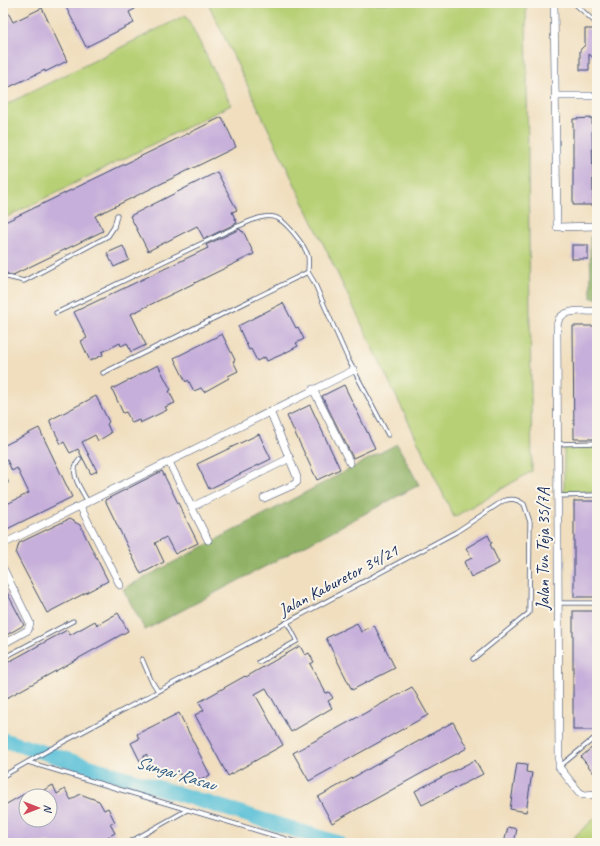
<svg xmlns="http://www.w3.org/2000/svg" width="600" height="846" viewBox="0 0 600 846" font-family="Caveat,sans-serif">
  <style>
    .green { fill: #b7d075; stroke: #69806a }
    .forest { fill: #91b266; stroke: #567062 }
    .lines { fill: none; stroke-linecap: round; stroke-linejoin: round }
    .river { stroke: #59c0d7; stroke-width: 15 }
    .building { fill: #c6afda }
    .lane-casing { stroke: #3b496c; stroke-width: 5 }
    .street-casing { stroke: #3b496c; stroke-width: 8 }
    .lane { stroke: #fff; stroke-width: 3.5 }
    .street { stroke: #fff; stroke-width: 7 }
    .labels { text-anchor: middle; stroke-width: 4; stroke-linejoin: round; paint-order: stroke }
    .street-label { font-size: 17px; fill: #1b2f5e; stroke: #fbf7ec }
    .water-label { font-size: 18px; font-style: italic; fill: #2e5a82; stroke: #fbf7ec }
  </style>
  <rect width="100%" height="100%" fill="#fbf7ec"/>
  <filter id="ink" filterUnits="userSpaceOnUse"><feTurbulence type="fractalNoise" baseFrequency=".025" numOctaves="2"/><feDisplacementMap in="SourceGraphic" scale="8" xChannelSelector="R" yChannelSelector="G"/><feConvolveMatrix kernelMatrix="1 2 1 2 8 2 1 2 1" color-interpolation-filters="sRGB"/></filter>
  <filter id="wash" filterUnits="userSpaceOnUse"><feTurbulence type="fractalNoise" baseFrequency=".012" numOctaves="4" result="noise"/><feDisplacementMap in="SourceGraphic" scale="16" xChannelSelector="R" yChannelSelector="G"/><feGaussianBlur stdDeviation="0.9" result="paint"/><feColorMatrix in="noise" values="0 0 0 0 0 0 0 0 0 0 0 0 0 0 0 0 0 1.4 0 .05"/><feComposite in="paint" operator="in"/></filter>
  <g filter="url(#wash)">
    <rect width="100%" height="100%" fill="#f0debe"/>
    <g class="green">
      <path d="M 208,3 L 526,3 L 532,471 L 454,517 Z"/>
      <path d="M 186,15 L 231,105 L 3,219 L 3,106 Z"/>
      <path d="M 564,447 L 597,447 L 597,492 L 564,493 Z"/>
      <path d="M 597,816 L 597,843 L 579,843 L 573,838 Z"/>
    </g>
    <g class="forest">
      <path d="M 590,237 L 597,237 L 597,298 L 591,298 Z"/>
      <path d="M 397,444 L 419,485 L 145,630 L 123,589 Z"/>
    </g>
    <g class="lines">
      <path class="river" d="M 3,740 L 338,843"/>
    </g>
    <g id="blocks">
      <g class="building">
        <path d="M 3,3 L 13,22 L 42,8 L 67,61 L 45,72 L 45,70 L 3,90 Z"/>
        <path d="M 64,3 L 131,3 L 135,9 L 129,12 L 134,23 L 86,47 Z"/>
        <path d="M 585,29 L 597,29 L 597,61 L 589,54 L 589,70 L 580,70 L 580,50 L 585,45 Z"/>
        <path d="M 222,117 L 236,147 L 95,216 L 103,231 L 13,275 L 7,274 L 3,265 L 3,223 Z"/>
        <path d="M 592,118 L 593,205 L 573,205 L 573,119 Z"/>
        <path d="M 217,172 L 237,210 L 232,212 L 237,223 L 204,239 L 197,226 L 148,251 L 130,216 Z"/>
        <path d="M 240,229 L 242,232 L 243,231 L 254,254 L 131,314 L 146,345 L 131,352 L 127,343 L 121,346 L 120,343 L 102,352 L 103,355 L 90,361 L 81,341 L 87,338 L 74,312 L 208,248 L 206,245 Z"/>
        <rect x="572" y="245" width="16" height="14"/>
        <path d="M 123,246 L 129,260 L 114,267 L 107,253 Z"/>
        <path d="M 283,303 L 296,328 L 298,327 L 304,339 L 296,343 L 298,346 L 283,354 L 267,361 L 265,357 L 257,361 L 251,349 L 249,350 L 238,326 Z"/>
        <path d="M 573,326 L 595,326 L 596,439 L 574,439 Z"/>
        <path d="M 222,334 L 235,360 L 233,361 L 238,371 L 228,376 L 229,378 L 204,392 L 201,388 L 194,391 L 188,380 L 186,382 L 174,358 Z"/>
        <path d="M 158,365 L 171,390 L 169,391 L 175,403 L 165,407 L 167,410 L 140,423 L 139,420 L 132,423 L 126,412 L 123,413 L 112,389 Z"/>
        <path d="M 344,385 L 375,448 L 353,458 L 322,396 Z"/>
        <path d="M 96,396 L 109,422 L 107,424 L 111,433 L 98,441 L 95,435 L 82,442 L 97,471 L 91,474 L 78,449 L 70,453 L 64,442 L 61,444 L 50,422 L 50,420 Z"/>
        <path d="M 310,405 L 340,469 L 317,480 L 287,416 Z"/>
        <path d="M 39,428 L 72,497 L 3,531 L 3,506 L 29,493 L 17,468 L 12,471 L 7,460 L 3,462 L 3,446 Z"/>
        <path d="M 259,434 L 271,459 L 209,489 L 197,464 Z"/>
        <path d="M 162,471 L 198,543 L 175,554 L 166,537 L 155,543 L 164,562 L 141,574 L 105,500 Z"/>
        <path d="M 574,501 L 597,501 L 596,597 L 574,597 Z"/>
        <path d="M 69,519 L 80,525 L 108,581 L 47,613 L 16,554 L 19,543 Z"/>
        <path d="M 488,535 L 492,543 L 490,544 L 499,563 L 471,577 L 464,562 L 472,558 L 466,548 Z"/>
        <path d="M 3,585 L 24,625 L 3,637 Z"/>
        <rect x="573" y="611" width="24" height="119"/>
        <path d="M 118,613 L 128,631 L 3,700 L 3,665 L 67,630 L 70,635 L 95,621 L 97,625 Z"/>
        <path d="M 357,623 L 361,632 L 374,625 L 395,668 L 352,690 L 326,638 Z"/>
        <path d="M 300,646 L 305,655 L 309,653 L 314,662 L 310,664 L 326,693 L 329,692 L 333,698 L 328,701 L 332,708 L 291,732 L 266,688 L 255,694 L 283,745 L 228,776 L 195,715 L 204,710 L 199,702 L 245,676 L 246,677 Z"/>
        <path d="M 412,687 L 428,715 L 309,781 L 293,753 Z"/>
        <path d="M 179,713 L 210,775 L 201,780 L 153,767 L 146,754 L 140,761 L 131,743 L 139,739 L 137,734 Z"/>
        <path d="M 453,722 L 467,748 L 332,823 L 318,797 Z"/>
        <path d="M 597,743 L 597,777 L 581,757 Z"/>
        <path d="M 475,760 L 483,774 L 422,805 L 415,791 Z"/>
        <path d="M 517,763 L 527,764 L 526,772 L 532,773 L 526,812 L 510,809 Z"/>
        <path d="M 53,785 L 57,794 L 65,789 L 71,800 L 80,794 L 99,801 L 104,810 L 108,808 L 115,822 L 110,824 L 115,833 L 97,843 L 3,843 L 3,806 L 26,793 L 26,820 L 50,820 L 50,796 L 33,796 Z"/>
        <path d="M 508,827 L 517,829 L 514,843 L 504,843 Z"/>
      </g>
    </g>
  </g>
  <g filter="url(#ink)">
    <use href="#blocks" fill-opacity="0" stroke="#3b496c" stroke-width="1"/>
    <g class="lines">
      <g class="lane-casing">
        <g id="lane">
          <path d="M 574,3 L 597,24"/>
          <path d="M 3,276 L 24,281 L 108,236 L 114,227 L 117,215"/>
          <path d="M 56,313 L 236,227 C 247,223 262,214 274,217 C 285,219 305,246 308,256 C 309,261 308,267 308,272"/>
          <path d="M 103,373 L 308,272 L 314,282 L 348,359 L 388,435"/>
          <path d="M 557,444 L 597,443"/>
          <path d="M 80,459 C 67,472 81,489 88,502"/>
          <path d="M 3,484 L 6,482"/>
          <path d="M 558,496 L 597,495"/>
          <path d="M 558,603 L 597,603"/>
          <path d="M 3,658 L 73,621"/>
          <path d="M 142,659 L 151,680 L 158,691"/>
          <path d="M 259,662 L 297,641 L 287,622"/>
          <path d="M 28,762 L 299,843"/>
          <path d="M 559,767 L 597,736"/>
          <path d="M 3,776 L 54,747 L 456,532 L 503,501 C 512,498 516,499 524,504 L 530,522 L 529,613 L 473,659"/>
          <path d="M 128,843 L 187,810"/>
        </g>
      </g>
      <g class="street-casing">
        <g id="street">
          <path d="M 554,3 L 557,227 L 597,226"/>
          <path d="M 556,96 L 597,96"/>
          <path d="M 597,311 C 587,312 566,308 559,319 C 558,321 557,326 557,328 L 559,767 L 579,792 L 584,795 L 597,794"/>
          <path d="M 313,389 L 350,463"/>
          <path d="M 169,462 L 208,540"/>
          <path d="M 264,498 L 293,485 L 297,482 L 297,477 L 270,411"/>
          <path d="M 80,506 L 120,585"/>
          <path d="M 192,507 L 290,458"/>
          <path d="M 3,544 L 354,370"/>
          <path d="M 3,568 L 30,623 L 28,630 L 3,644"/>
        </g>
      </g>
      <use href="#lane" class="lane"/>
      <use href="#street" class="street"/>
    </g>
  </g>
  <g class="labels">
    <g class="street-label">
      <text transform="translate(543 549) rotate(-90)" y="6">Jalan Tun Teja 35/7A</text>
      <text transform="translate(338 580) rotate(-28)" y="6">Jalan Kaburetor 34/21</text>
    </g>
    <g class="water-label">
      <text transform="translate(176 773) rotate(17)" y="6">Sungai Rasau</text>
    </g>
  </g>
  <rect width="600" height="846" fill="none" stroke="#fbf7ec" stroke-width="16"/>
  <g transform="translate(38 808) rotate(90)"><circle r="19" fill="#fbf7ec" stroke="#a1a7b3"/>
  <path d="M0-3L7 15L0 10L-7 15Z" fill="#d1495b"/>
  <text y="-6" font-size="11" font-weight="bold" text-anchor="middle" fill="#1b2f5e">N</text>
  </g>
</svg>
